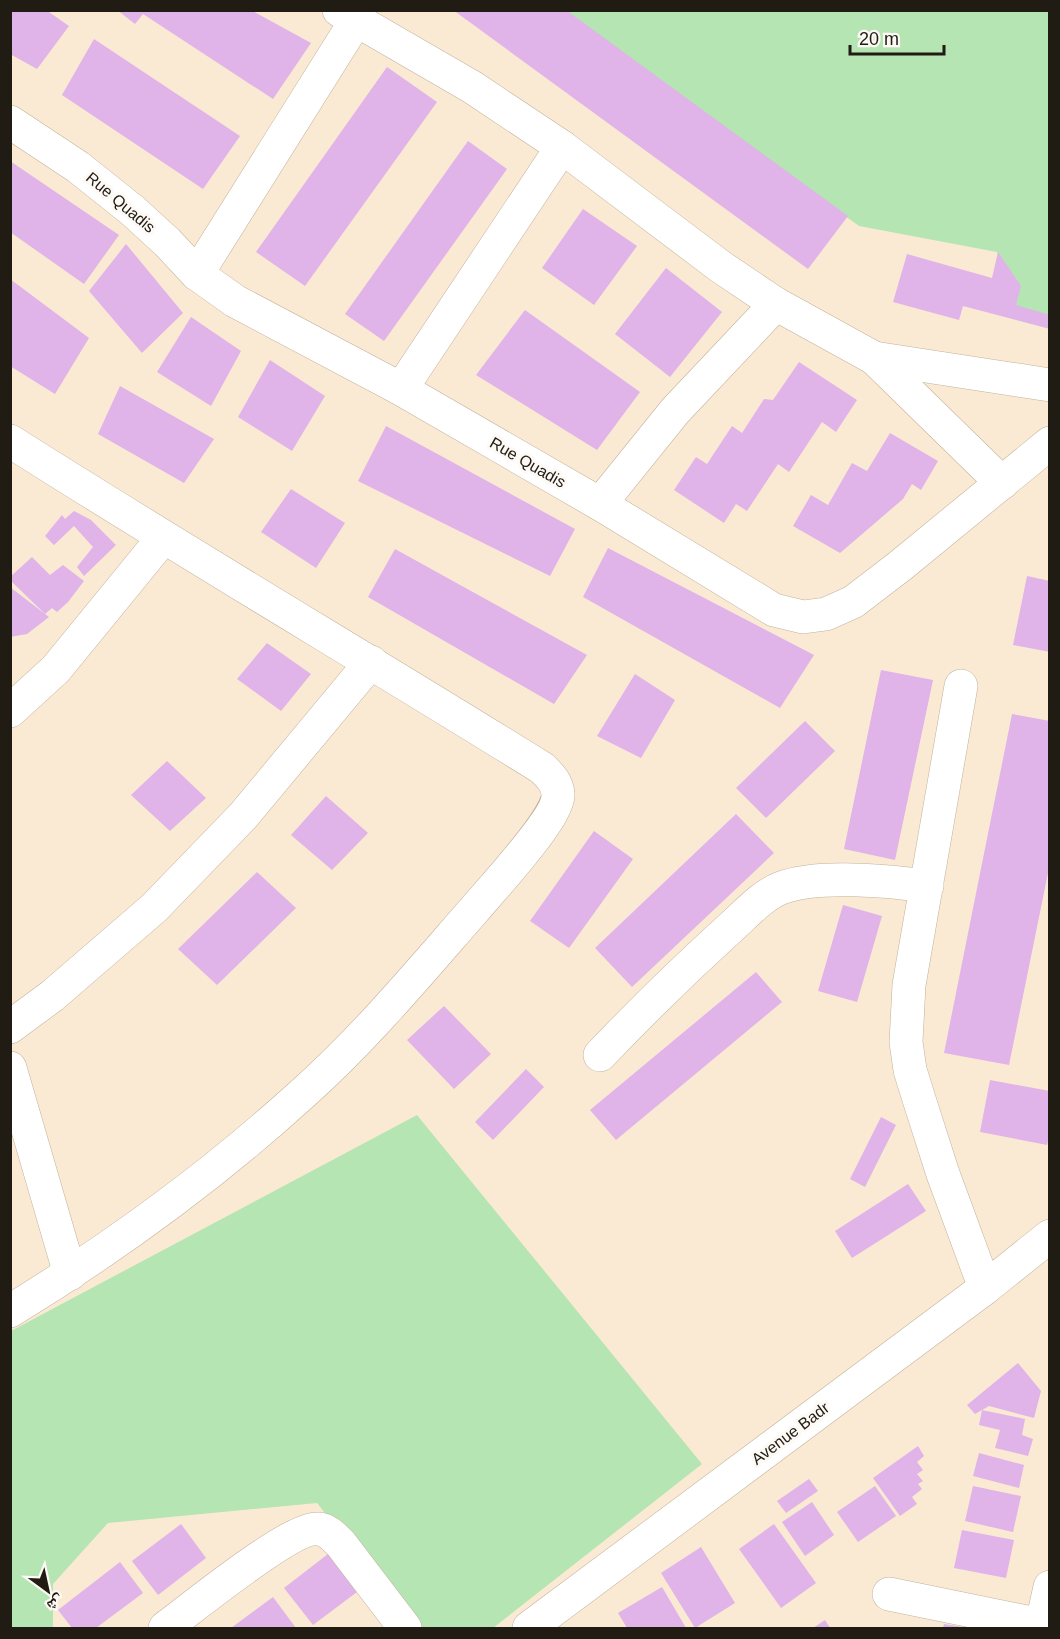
<svg xmlns="http://www.w3.org/2000/svg" width="1060" height="1639" viewBox="0 0 1060 1639" font-family="Arial,'Noto Naskh Arabic',sans-serif">
  <style>
    .green { fill: #b5e5b2 }
    .building { fill: #e0b3e9 }
    .lines { fill: none; stroke-linecap: round; stroke-linejoin: round }
    .street-casing { stroke: #c2b29c; stroke-width: 34 }
    .street { stroke: #fff; stroke-width: 33 }
    .labels { text-anchor: middle; stroke-width: 6; stroke-linejoin: round; paint-order: stroke }
    .street-label { font-size: 16px; fill: #201b13; stroke: #fdf9f5 }
  </style>
  <rect width="100%" height="100%" fill="#faead3"/>
  <g class="green">
    <path d="M 562,11 L 1049,11 L 1049,326 L 1016,305 L 997,252 L 859,226 Z"/>
    <path d="M 417,1115 L 702,1464 L 493,1628 L 417,1628 L 317,1503 L 108,1523 L 53,1584 L 53,1628 L 11,1628 L 11,1331 Z"/>
  </g>
  <g class="building">
    <path d="M 10,10 L 46,10 L 69,26 L 37,69 L 10,54 Z"/>
    <path d="M 117,10 L 251,10 L 311,43 L 273,99 L 143,14 L 135,24 Z"/>
    <path d="M 453,10 L 566,10 L 848,216 L 808,269 Z"/>
    <path d="M 94,39 L 240,136 L 203,189 L 62,95 Z"/>
    <path d="M 387,67 L 437,102 L 305,286 L 256,252 Z"/>
    <path d="M 468,141 L 507,169 L 384,341 L 345,314 Z"/>
    <path d="M 10,161 L 119,235 L 84,284 L 10,232 Z"/>
    <path d="M 583,209 L 637,246 L 594,305 L 542,268 Z"/>
    <path d="M 126,244 L 183,313 L 142,353 L 89,291 Z"/>
    <path d="M 998,252 L 1021,286 L 1016,305 L 1050,315 L 1050,329 L 963,306 L 959,320 L 893,302 L 907,254 L 992,278 Z"/>
    <path d="M 666,268 L 722,312 L 670,377 L 615,334 Z"/>
    <path d="M 10,279 L 89,338 L 55,394 L 10,366 Z"/>
    <path d="M 525,310 L 640,392 L 597,450 L 476,375 Z"/>
    <path d="M 191,317 L 241,351 L 211,406 L 157,372 Z"/>
    <path d="M 270,360 L 325,396 L 292,451 L 238,417 Z"/>
    <path d="M 799,362 L 857,400 L 836,432 L 822,422 L 789,472 L 778,464 L 747,511 L 736,504 L 724,523 L 674,490 L 696,457 L 707,464 L 732,426 L 742,433 L 764,399 L 773,400 Z"/>
    <path d="M 120,386 L 214,439 L 184,483 L 98,434 Z"/>
    <path d="M 386,426 L 575,529 L 550,576 L 358,481 Z"/>
    <path d="M 890,433 L 938,461 L 921,490 L 912,484 L 903,499 L 840,553 L 793,526 L 811,495 L 828,505 L 852,463 L 867,471 Z"/>
    <path d="M 291,489 L 345,523 L 316,568 L 261,532 Z"/>
    <path d="M 74,511 L 91,520 L 116,545 L 84,576 L 77,567 L 93,547 L 74,526 L 54,545 L 45,536 L 62,515 L 65,519 Z"/>
    <path d="M 608,548 L 814,655 L 780,708 L 583,597 Z"/>
    <path d="M 395,549 L 587,655 L 554,704 L 368,597 Z"/>
    <path d="M 32,557 L 50,575 L 63,565 L 84,581 L 68,602 L 57,612 L 52,608 L 45,614 L 49,617 L 27,634 L 10,637 L 10,587 L 45,614 L 10,580 L 10,577 Z"/>
    <path d="M 1027,576 L 1050,581 L 1050,652 L 1013,645 Z"/>
    <path d="M 267,643 L 311,674 L 281,711 L 237,679 Z"/>
    <path d="M 881,670 L 933,680 L 895,860 L 844,849 Z"/>
    <path d="M 635,674 L 675,700 L 641,758 L 597,736 Z"/>
    <path d="M 1012,714 L 1050,721 L 1050,863 L 1009,1065 L 944,1053 Z"/>
    <path d="M 805,721 L 835,751 L 766,818 L 736,788 Z"/>
    <path d="M 167,761 L 206,798 L 170,831 L 131,795 Z"/>
    <path d="M 326,796 L 368,833 L 332,870 L 291,835 Z"/>
    <path d="M 736,814 L 774,853 L 632,987 L 595,948 Z"/>
    <path d="M 594,831 L 633,859 L 569,948 L 530,921 Z"/>
    <path d="M 257,872 L 296,908 L 217,985 L 178,949 Z"/>
    <path d="M 843,905 L 882,916 L 857,1002 L 818,991 Z"/>
    <path d="M 756,972 L 782,1002 L 616,1140 L 590,1110 Z"/>
    <path d="M 444,1006 L 491,1054 L 454,1089 L 407,1040 Z"/>
    <path d="M 526,1069 L 544,1087 L 493,1140 L 475,1122 Z"/>
    <path d="M 990,1080 L 1050,1091 L 1050,1134 L 1047,1145 L 980,1132 Z"/>
    <path d="M 881,1117 L 896,1125 L 865,1187 L 850,1179 Z"/>
    <path d="M 908,1184 L 926,1211 L 852,1258 L 835,1231 Z"/>
    <path d="M 1018,1363 L 1041,1391 L 1034,1418 L 989,1406 L 975,1414 L 967,1405 Z"/>
    <path d="M 982,1410 L 1025,1419 L 1022,1435 L 1033,1439 L 1028,1456 L 995,1448 L 1000,1430 L 979,1425 Z"/>
    <path d="M 918,1446 L 924,1456 L 917,1462 L 923,1470 L 917,1474 L 923,1481 L 918,1484 L 922,1489 L 912,1497 L 917,1504 L 900,1516 L 873,1478 Z"/>
    <path d="M 979,1453 L 1024,1465 L 1019,1488 L 973,1476 Z"/>
    <path d="M 809,1479 L 818,1491 L 786,1513 L 777,1501 Z"/>
    <path d="M 875,1486 L 896,1516 L 858,1542 L 837,1512 Z"/>
    <path d="M 973,1486 L 1021,1496 L 1013,1532 L 965,1521 Z"/>
    <path d="M 812,1502 L 834,1535 L 805,1556 L 782,1522 Z"/>
    <path d="M 181,1524 L 206,1558 L 158,1595 L 132,1561 Z"/>
    <path d="M 774,1524 L 816,1583 L 781,1608 L 739,1549 Z"/>
    <path d="M 962,1530 L 1014,1540 L 1006,1578 L 954,1568 Z"/>
    <path d="M 701,1547 L 735,1603 L 695,1628 L 661,1573 Z"/>
    <path d="M 328,1554 L 357,1592 L 313,1625 L 284,1588 Z"/>
    <path d="M 120,1562 L 143,1593 L 96,1628 L 72,1628 L 58,1610 Z"/>
    <path d="M 662,1587 L 686,1628 L 627,1628 L 618,1613 Z"/>
    <path d="M 273,1597 L 296,1628 L 231,1628 Z"/>
    <path d="M 825,1620 L 830,1628 L 813,1628 Z"/>
    <path d="M 944,1624 L 963,1627 L 963,1628 L 943,1628 Z"/>
  </g>
  <g class="lines">
    <g class="street-casing">
      <g id="street">
        <path d="M 339,10 L 472,87 L 562,147 L 721,267 L 776,304 L 874,358 L 1002,483"/>
        <path d="M 10,122 L 78,167 L 132,210 L 167,242 L 197,274 L 235,301 L 401,389 L 600,504 L 774,610 L 803,617 L 826,614 L 853,602 L 900,566 L 1050,443"/>
        <path d="M 197,274 L 357,19"/>
        <path d="M 874,358 L 1050,385"/>
        <path d="M 401,389 L 562,147"/>
        <path d="M 10,441 C 186,553 365,658 542,768 C 550,776 557,782 558,794 C 560,816 490,891 474,910 C 418,974 364,1039 301,1095 C 212,1176 113,1248 10,1311"/>
        <path d="M 600,504 L 675,411 L 776,304"/>
        <path d="M 961,686 L 909,985 L 906,1042 L 910,1070 L 919,1099 L 943,1174 L 985,1288"/>
        <path d="M 10,711 L 56,669 L 163,538"/>
        <path d="M 10,1027 L 52,996 L 154,908 L 243,816 L 371,662"/>
        <path d="M 600,1055 C 641,1012 683,971 728,930 C 744,916 761,896 781,888 C 817,874 889,881 927,886"/>
        <path d="M 10,1068 L 70,1274"/>
        <path d="M 889,1594 L 1041,1625"/>
        <path d="M 165,1628 C 191,1609 293,1525 319,1529 C 328,1530 335,1538 341,1544 L 405,1628"/>
        <path d="M 529,1628 L 985,1288 L 1050,1236"/>
        <path d="M 1041,1628 L 1050,1587"/>
      </g>
    </g>
    <use href="#street" class="street"/>
  </g>
  <g class="labels">
    <g class="street-label">
      <text transform="translate(121 202) rotate(40)" y="6">Rue Quadis</text>
      <text transform="translate(528 462) rotate(30)" y="6">Rue Quadis</text>
      <text transform="translate(790 1433) rotate(-37)" y="6">Avenue Badr</text>
    </g>
  </g>
  <rect width="1060" height="1639" fill="none" stroke="#201b13" stroke-width="24"/>
  <g transform="translate(48 1591) rotate(147)" stroke="#fdf9f5" stroke-width="4.5" paint-order="stroke">
  <path d="M0-4.5L10 22L0 15L-10 22Z" fill="#201b13"/>
  <text y="-9" font-size="16" font-weight="bold" text-anchor="middle" fill="#201b13">ش</text>
  </g>
  <path d="M850 45v9h94v-9" fill="none" stroke="#201b13" stroke-width="3"/>
  <text x="859" y="45" font-size="18" fill="#201b13" stroke="#fdf9f5" stroke-width="4.5" paint-order="stroke">20 m</text>
</svg>
